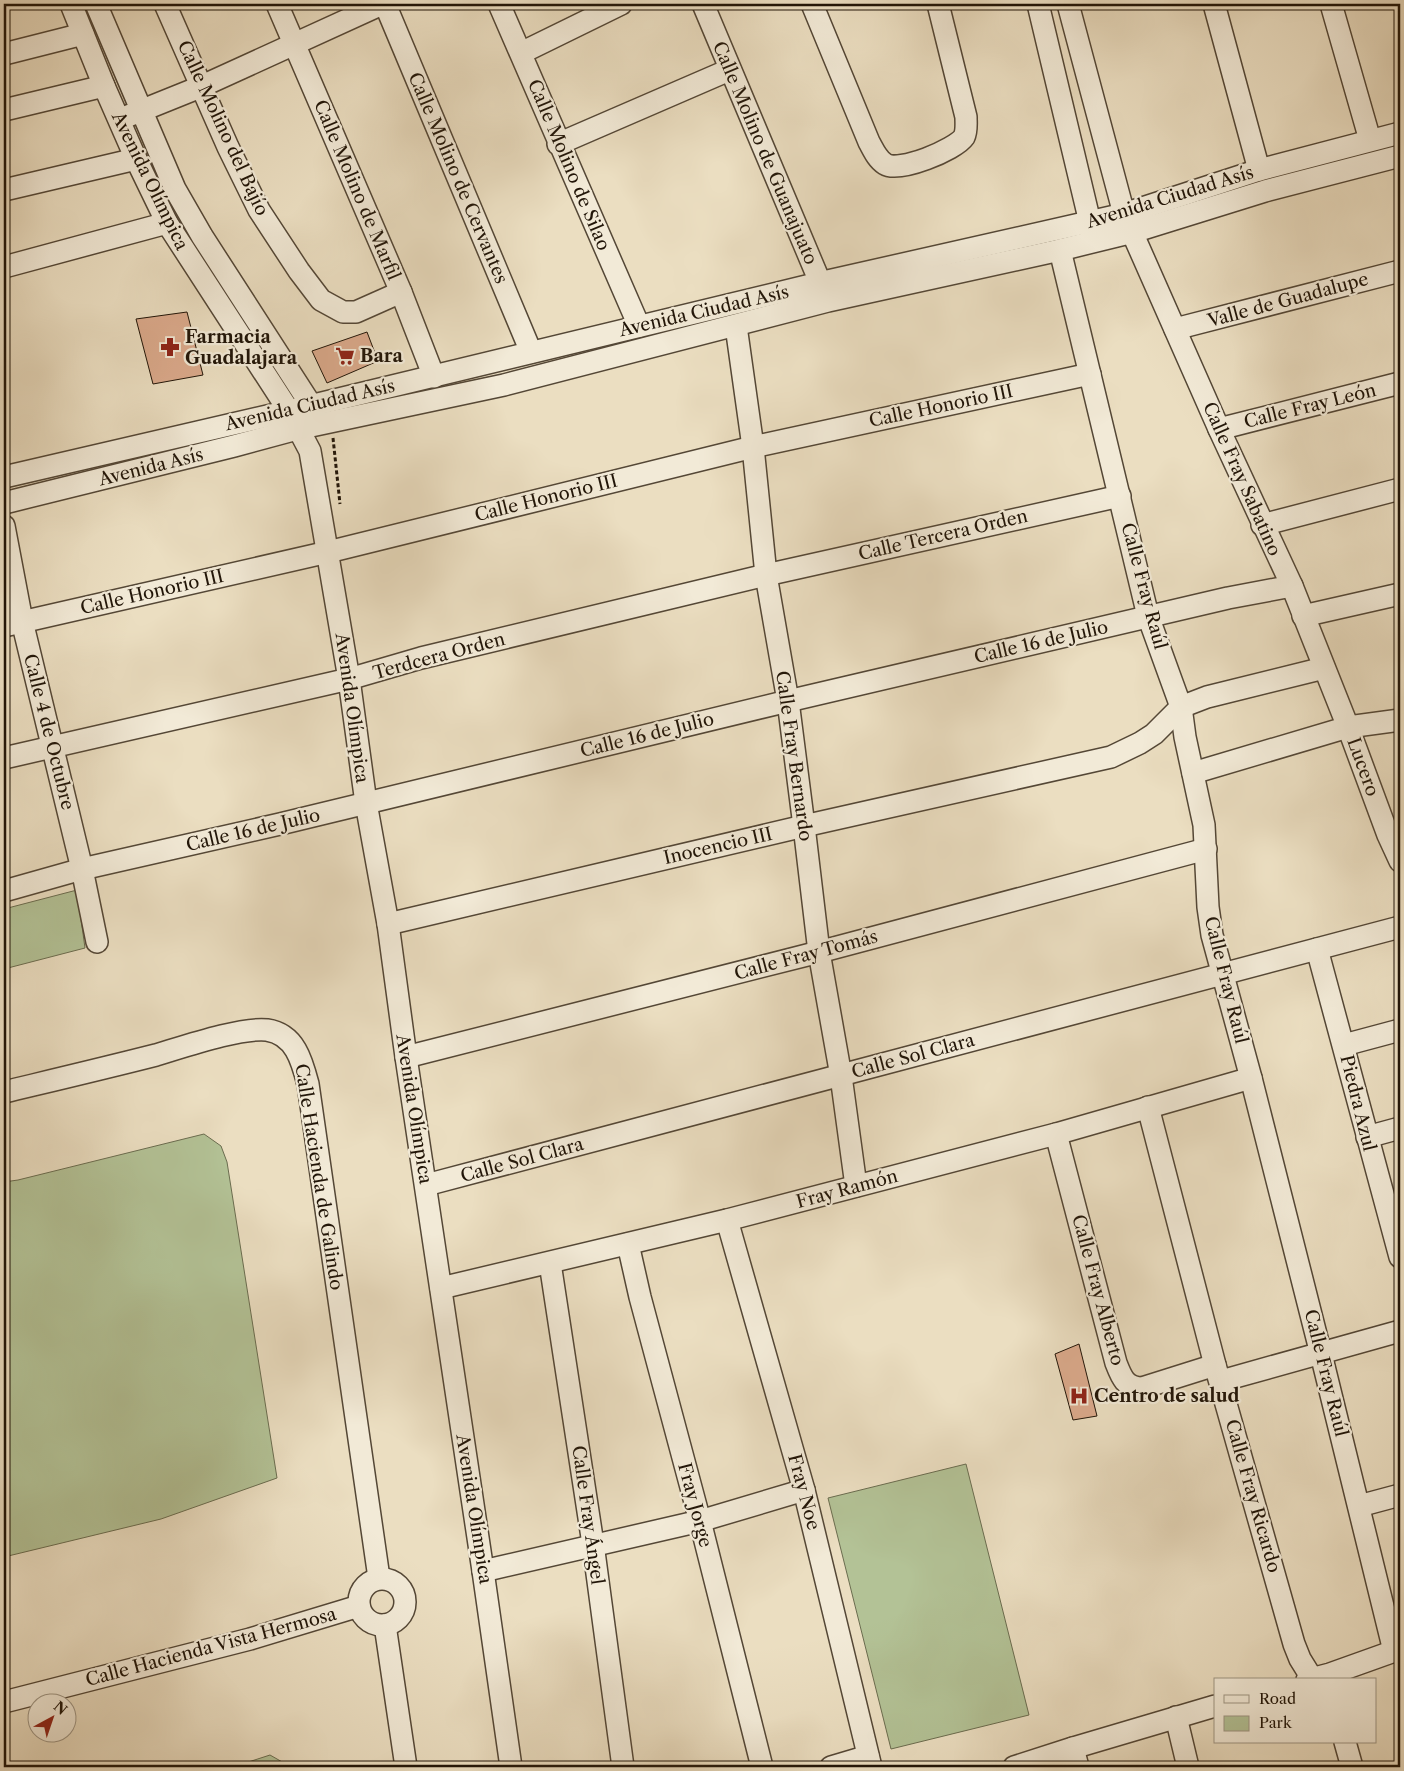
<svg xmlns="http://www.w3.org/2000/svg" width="1404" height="1771" viewBox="0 0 1404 1771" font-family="'Libre Caslon Text',serif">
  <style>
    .green { fill: #b3c296; stroke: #6a6c4f }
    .building { fill: #dbaa8c; stroke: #211508 }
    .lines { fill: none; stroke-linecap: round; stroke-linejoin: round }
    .minor-casing { stroke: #544736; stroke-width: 24 }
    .path { stroke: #211508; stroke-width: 3; stroke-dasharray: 4 2.5; stroke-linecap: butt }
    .minor { stroke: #f2ead7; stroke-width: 21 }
    .labels { text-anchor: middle; stroke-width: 4.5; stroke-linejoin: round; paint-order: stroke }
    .street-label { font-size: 18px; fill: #211508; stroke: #f2ead7 }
    .poi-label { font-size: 18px; font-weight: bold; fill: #211508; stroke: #f2ead7; text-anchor: start }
  </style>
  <rect width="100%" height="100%" fill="#ebdec1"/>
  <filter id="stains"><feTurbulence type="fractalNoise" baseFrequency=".004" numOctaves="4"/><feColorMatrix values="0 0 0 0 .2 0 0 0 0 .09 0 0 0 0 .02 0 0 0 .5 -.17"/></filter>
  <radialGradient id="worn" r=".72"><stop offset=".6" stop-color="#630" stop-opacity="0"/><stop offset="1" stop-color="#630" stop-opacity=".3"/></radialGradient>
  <g class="green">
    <path d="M 77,890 L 85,948 L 4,969 L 4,909 Z"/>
    <path d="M 204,1134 L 221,1146 L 227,1162 L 277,1478 L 161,1519 L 4,1557 L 4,1182 L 18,1180 Z"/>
    <path d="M 966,1464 L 1029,1715 L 891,1749 L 828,1498 Z"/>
    <path d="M 270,1755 L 291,1767 L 233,1767 Z"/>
  </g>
  <g class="building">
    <path d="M 187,312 L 203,375 L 153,384 L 136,319 Z"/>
    <path d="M 367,332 L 378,361 L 327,383 L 312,351 Z"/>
    <path d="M 1079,1344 L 1097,1416 L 1073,1420 L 1055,1354 Z"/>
  </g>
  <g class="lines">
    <g class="minor-casing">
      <g id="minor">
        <path d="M 71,4 L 104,86 L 136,159 L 167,223 L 289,411 L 310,451 L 349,679 L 366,803 L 388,924 L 406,1057 L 483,1571 L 511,1767"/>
        <path d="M 96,4 L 175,189 L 202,236 L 311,405 L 314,418"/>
        <path d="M 165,4 L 228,147 L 259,210 L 299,271 L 321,300 L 343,312 L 356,312 L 401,292"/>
        <path d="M 277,4 L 401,292 L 434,377"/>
        <path d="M 385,4 L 531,352"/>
        <path d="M 499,4 L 639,326"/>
        <path d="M 703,4 L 825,294"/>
        <path d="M 812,4 L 869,142 C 873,149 877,159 885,164 C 899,173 955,150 964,137 C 967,131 966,124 966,117 L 938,4"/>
        <path d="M 1038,4 L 1093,235"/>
        <path d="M 1068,4 L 1124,214 L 1219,429 L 1292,586 L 1348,727 L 1388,835 L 1400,861"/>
        <path d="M 1214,4 L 1259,170"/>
        <path d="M 1331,4 L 1370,140"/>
        <path d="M 521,53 L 621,4"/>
        <path d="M 4,54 L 83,34"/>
        <path d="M 4,110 L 104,86"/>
        <path d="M 128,116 L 200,87 L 382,4"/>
        <path d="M 558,144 L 729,70"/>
        <path d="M 4,190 L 136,159"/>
        <path d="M 1060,250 L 1148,616 L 1181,707 L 1185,737 L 1204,825 L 1208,907 L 1212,935 L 1251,1078 L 1321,1354 L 1394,1651"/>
        <path d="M 4,267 L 167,223"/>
        <path d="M 736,326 L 753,447 L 766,575 L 788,701 L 804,826 L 819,952 L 841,1076 L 856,1186"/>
        <path d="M 1175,329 L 1400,271"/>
        <path d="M 1219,429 L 1400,383"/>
        <path d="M 4,477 L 289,411 L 819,283 L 1124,214 L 1259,170 L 1400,133"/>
        <path d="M 4,503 L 234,446 L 297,429 L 504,385 L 828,301 L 1060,250 L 1133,232 L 1265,191 L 1400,156"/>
        <path d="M 1262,525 L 1400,489"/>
        <path d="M 4,526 L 22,621 L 82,869 L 97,942"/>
        <path d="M 1303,616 L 1400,594"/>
        <path d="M 4,626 L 328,552 L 753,447 L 1090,374"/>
        <path d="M 4,758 L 349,679 L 421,658 L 766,575 L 1120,496"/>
        <path d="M 1193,773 L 1348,727 L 1400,720"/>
        <path d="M 4,891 L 82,869 L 280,824 L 788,701 L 1228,598 L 1292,586"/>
        <path d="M 388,924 L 804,826 L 1111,757 L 1140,743 L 1154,734 L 1181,707 L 1207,697 L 1324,668"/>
        <path d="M 1317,949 L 1400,1257"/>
        <path d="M 1344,1045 L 1400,1030"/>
        <path d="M 406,1057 L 819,952 L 1206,849"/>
        <path d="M 4,1092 C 54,1080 105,1068 156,1055 C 183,1047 241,1027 267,1030 C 295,1034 302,1061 308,1084 L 379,1578"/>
        <path d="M 1148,1107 L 1215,1365 L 1294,1644 L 1300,1659 L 1313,1680"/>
        <path d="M 1056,1134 L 1116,1363 C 1121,1376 1125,1388 1142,1388 L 1215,1365"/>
        <path d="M 1367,1137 L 1400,1128"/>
        <path d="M 426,1185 L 1400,927"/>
        <path d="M 727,1220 L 804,1490 L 871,1767"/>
        <path d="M 628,1244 L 640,1297 L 700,1521 L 762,1767"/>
        <path d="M 550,1263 L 593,1544 L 623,1767"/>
        <path d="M 441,1288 L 727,1220 L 1056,1134 L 1251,1078"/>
        <path d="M 1221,1381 L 1400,1331"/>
        <path d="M 1359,1506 L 1400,1495"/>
        <path d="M 483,1571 L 700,1521 L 804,1490"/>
        <circle cx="382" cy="1602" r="23"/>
        <path d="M 385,1625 L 406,1767"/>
        <path d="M 1307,1680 L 1330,1674 L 1400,1649"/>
        <path d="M 4,1702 L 250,1639 L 359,1606"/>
        <path d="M 1176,1717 L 1188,1767"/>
        <path d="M 1345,1742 L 1352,1767"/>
        <path d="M 1073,1748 L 1078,1767"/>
        <path d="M 831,1767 L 868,1756"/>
        <path d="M 1014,1767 L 1073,1748 L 1215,1706"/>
      </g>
    </g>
    <path class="path" d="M 333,438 L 340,504"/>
    <use href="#minor" class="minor"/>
  </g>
  <defs>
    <g id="pharmacy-bare" transform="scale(1.5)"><path d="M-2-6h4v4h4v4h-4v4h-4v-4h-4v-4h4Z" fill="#8f2418" stroke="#f2ead7" stroke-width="2.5" paint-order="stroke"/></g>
    <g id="supermarket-bare" transform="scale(1.5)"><path d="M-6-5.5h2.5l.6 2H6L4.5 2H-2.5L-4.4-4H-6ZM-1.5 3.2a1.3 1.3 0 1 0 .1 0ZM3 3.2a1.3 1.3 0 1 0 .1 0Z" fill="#8f2418" stroke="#f2ead7" stroke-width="2.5" paint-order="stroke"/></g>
    <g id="hospital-bare" transform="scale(1.5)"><path d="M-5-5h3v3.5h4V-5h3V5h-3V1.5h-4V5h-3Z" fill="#8f2418" stroke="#f2ead7" stroke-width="2.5" paint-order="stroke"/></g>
  </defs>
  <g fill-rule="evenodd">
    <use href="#pharmacy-bare" x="170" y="347"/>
    <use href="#supermarket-bare" x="345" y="356"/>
    <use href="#hospital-bare" x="1079" y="1396"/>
  </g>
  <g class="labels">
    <g class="street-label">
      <text transform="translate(223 128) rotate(65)" y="6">Calle Molino del Bajío</text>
      <text transform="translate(765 153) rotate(67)" y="6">Calle Molino de Guanajuato</text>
      <text transform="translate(569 165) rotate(67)" y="6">Calle Molino de Silao</text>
      <text transform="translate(458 178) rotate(67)" y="6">Calle Molino de Cervantes</text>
      <text transform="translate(150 181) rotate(64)" y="6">Avenida Olímpica</text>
      <text transform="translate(357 190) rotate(67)" y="6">Calle Molino de Marfil</text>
      <text transform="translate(1170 197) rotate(-17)" y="6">Avenida Ciudad Asís</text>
      <text transform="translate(1288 300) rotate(-15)" y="6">Valle de Guadalupe</text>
      <text transform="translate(704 311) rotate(-13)" y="6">Avenida Ciudad Asís</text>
      <text transform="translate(310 405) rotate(-13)" y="6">Avenida Ciudad Asís</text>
      <text transform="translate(941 406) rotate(-12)" y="6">Calle Honorio III</text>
      <text transform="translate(1310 406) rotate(-14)" y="6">Calle Fray León</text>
      <text transform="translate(151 467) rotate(-14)" y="6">Avenida Asís</text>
      <text transform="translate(1242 479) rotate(66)" y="6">Calle Fray Sabatino</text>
      <text transform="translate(546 498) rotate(-14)" y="6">Calle Honorio III</text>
      <text transform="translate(943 535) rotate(-13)" y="6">Calle Tercera Orden</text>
      <text transform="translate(1144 586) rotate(75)" y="6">Calle Fray Raúl</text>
      <text transform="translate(152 592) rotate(-13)" y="6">Calle Honorio III</text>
      <text transform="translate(1041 642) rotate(-13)" y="6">Calle 16 de Julio</text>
      <text transform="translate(439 656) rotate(-15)" y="6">Terdcera Orden</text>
      <text transform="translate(352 708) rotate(82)" y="6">Avenida Olímpica</text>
      <text transform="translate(49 732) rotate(76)" y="6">Calle 4 de Octubre</text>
      <text transform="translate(647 735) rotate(-14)" y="6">Calle 16 de Julio</text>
      <text transform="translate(794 756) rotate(82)" y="6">Calle Fray Bernardo</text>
      <text transform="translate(1363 767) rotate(70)" y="6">Lucero</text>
      <text transform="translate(253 830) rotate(-13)" y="6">Calle 16 de Julio</text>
      <text transform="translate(718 846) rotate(-13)" y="6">Inocencio III</text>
      <text transform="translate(806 955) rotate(-15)" y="6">Calle Fray Tomás</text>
      <text transform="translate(1226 980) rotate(76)" y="6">Calle Fray Raúl</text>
      <text transform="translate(913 1056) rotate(-15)" y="6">Calle Sol Clara</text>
      <text transform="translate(1358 1103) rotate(76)" y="6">Piedra Azul</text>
      <text transform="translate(414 1109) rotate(81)" y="6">Avenida Olímpica</text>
      <text transform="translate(522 1160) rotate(-15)" y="6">Calle Sol Clara</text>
      <text transform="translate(319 1177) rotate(81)" y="6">Calle Hacienda de Galindo</text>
      <text transform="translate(847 1189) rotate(-15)" y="6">Fray Ramón</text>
      <text transform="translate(1098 1290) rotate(75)" y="6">Calle Fray Alberto</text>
      <text transform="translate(1326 1373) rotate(76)" y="6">Calle Fray Raúl</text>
      <text transform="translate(804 1492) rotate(75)" y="6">Fray Noe</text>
      <text transform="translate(1253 1496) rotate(74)" y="6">Calle Fray Ricardo</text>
      <text transform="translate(695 1505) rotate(75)" y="6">Fray Jorge</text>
      <text transform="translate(474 1509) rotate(81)" y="6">Avenida Olímpica</text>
      <text transform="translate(588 1515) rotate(82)" y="6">Calle Fray Ángel</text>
      <text transform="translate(211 1647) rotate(-15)" y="6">Calle Hacienda Vista Hermosa</text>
    </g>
    <g class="poi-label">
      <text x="185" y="343">Farmacia<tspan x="185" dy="21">Guadalajara</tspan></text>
      <text x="360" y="362">Bara</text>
      <text x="1094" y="1402">Centro de salud</text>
    </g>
  </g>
  <rect width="1404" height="1771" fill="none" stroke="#ebdec1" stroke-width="20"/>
  <rect x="5" y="5" width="1394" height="1761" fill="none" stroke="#211508" stroke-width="2.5"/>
  <rect x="10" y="10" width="1384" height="1751" fill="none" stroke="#211508"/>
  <rect x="1214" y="1678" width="162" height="65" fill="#f2ead7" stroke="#9e9584"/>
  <rect x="1224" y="1695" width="25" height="8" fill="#f2ead7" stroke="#9e9584"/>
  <text x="1259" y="1704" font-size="15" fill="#211508">Road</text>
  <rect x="1224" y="1716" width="25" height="15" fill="#b3c296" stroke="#9e9584"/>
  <text x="1259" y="1728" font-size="15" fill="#211508">Park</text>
  <g transform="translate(52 1718) rotate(40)"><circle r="24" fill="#f2ead7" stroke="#9e9584"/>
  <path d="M0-4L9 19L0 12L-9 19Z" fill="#8f2418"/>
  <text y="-8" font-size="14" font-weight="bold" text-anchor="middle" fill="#211508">N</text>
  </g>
  <rect width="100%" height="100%" filter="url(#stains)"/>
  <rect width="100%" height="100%" fill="url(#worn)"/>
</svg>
